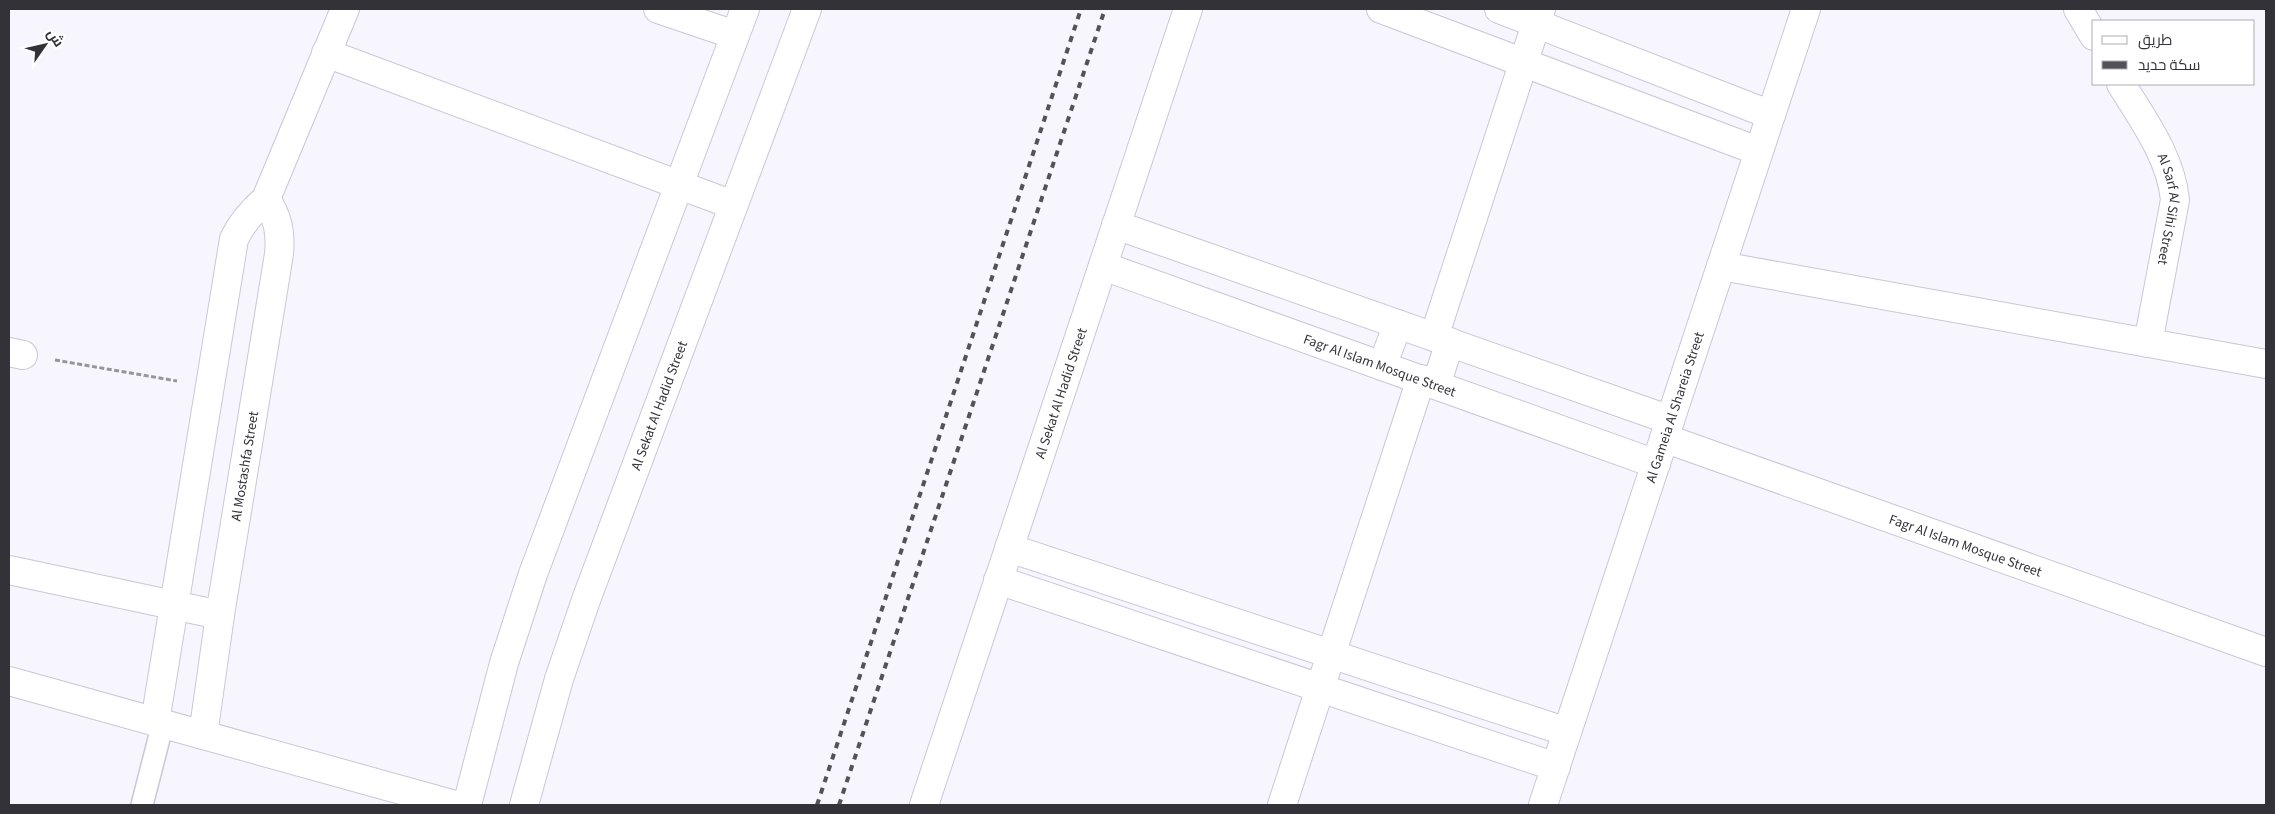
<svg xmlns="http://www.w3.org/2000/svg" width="2275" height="814" viewBox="0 0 2275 814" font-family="'Source Sans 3',Cairo,sans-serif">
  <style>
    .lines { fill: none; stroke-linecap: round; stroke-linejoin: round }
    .lane-casing { stroke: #ccc6d8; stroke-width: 24 }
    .street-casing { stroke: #ccc6d8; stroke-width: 30 }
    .path { stroke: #96949c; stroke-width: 3; stroke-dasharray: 5 2.5; stroke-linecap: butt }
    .lane { stroke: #fff; stroke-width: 21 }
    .street { stroke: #fff; stroke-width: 28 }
    .rail { stroke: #545259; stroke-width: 4; stroke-dasharray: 6 6; stroke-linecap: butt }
    .labels { text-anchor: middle; stroke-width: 4.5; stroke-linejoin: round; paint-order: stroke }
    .street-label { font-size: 14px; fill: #343239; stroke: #fff }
  </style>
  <rect width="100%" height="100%" fill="#f7f5fd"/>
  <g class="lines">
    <g class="lane-casing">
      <path id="lane" d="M 142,805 L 163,723"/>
    </g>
    <g class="street-casing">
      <g id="street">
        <path d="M 658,9 L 735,35"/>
        <path d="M 1381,9 L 1758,151"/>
        <path d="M 1499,9 L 1771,115"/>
        <path d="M 2078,9 L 2094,36"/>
        <path d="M 326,53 L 733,205"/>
        <path id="s1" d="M 2121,84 C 2143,120 2171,157 2175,200 L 2148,343"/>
        <path d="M 1116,225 L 1670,420"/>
        <path id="s2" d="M 1103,266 L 1656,464"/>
        <path d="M 1721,266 L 2266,364"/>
        <path d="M 1434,337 L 1541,9"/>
        <path d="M 9,352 L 23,355"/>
        <path d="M 1382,366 L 1398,324"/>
        <path d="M 1436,385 L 1450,342"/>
        <path id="s3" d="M 1664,438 L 2266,652"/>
        <path d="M 1009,548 L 1567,732"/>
        <path d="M 9,570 L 220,615"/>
        <path d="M 998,580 L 1556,767"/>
        <path d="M 9,681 L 455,805"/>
        <path d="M 155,722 L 234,239 C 242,222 252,211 266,199 L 345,9"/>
        <path id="s4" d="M 203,735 L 220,615 L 279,254 C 281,232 278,218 266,199"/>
        <path d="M 467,805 L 504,663 L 533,574 L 745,9"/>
        <path id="s5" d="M 524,805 L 559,679 L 586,600 L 807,9"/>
        <path id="s6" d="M 924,805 L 1188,9"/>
        <path d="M 1282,805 L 1421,379"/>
        <path id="s7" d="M 1543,805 L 1806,9"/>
      </g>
    </g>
    <path class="path" d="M 55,360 L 177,381"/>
    <use href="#lane" class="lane"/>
    <use href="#street" class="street"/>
    <g class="rail">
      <path d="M 817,805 L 1081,9"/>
      <path d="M 839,805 L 1105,9"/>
    </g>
  </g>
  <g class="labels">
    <g class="street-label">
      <text dy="5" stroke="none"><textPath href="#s1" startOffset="138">Al Sarf Al Sihi Street</textPath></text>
      <text dy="5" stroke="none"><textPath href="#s2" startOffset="294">Fagr Al Islam Mosque Street</textPath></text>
      <text dy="5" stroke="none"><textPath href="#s6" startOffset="434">Al Sekat Al Hadid Street</textPath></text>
      <text dy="5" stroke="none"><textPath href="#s5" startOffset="422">Al Sekat Al Hadid Street</textPath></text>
      <text dy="5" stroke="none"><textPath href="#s7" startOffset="419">Al Gameia Al Shareia Street</textPath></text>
      <text dy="5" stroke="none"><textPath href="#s4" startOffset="272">Al Mostashfa Street</textPath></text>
      <text dy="5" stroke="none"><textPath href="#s3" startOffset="320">Fagr Al Islam Mosque Street</textPath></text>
    </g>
  </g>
  <rect width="2275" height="814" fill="none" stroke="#343239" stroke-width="20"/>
  <rect x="2092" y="20" width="162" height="65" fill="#ffffff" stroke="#aeadb0"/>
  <rect x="2102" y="36" width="25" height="8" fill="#ffffff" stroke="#aeadb0"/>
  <text x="2138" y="45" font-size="15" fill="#343239">طريق</text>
  <rect x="2102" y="61" width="25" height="8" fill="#545259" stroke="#aeadb0"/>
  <text x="2138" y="70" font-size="15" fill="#343239">سكة حديد</text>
  <g transform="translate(45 45) rotate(56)" stroke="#ffffff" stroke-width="4" paint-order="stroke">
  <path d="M0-4L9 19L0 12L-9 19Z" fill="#343239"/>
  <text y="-8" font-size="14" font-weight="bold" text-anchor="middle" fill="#343239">ش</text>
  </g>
</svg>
